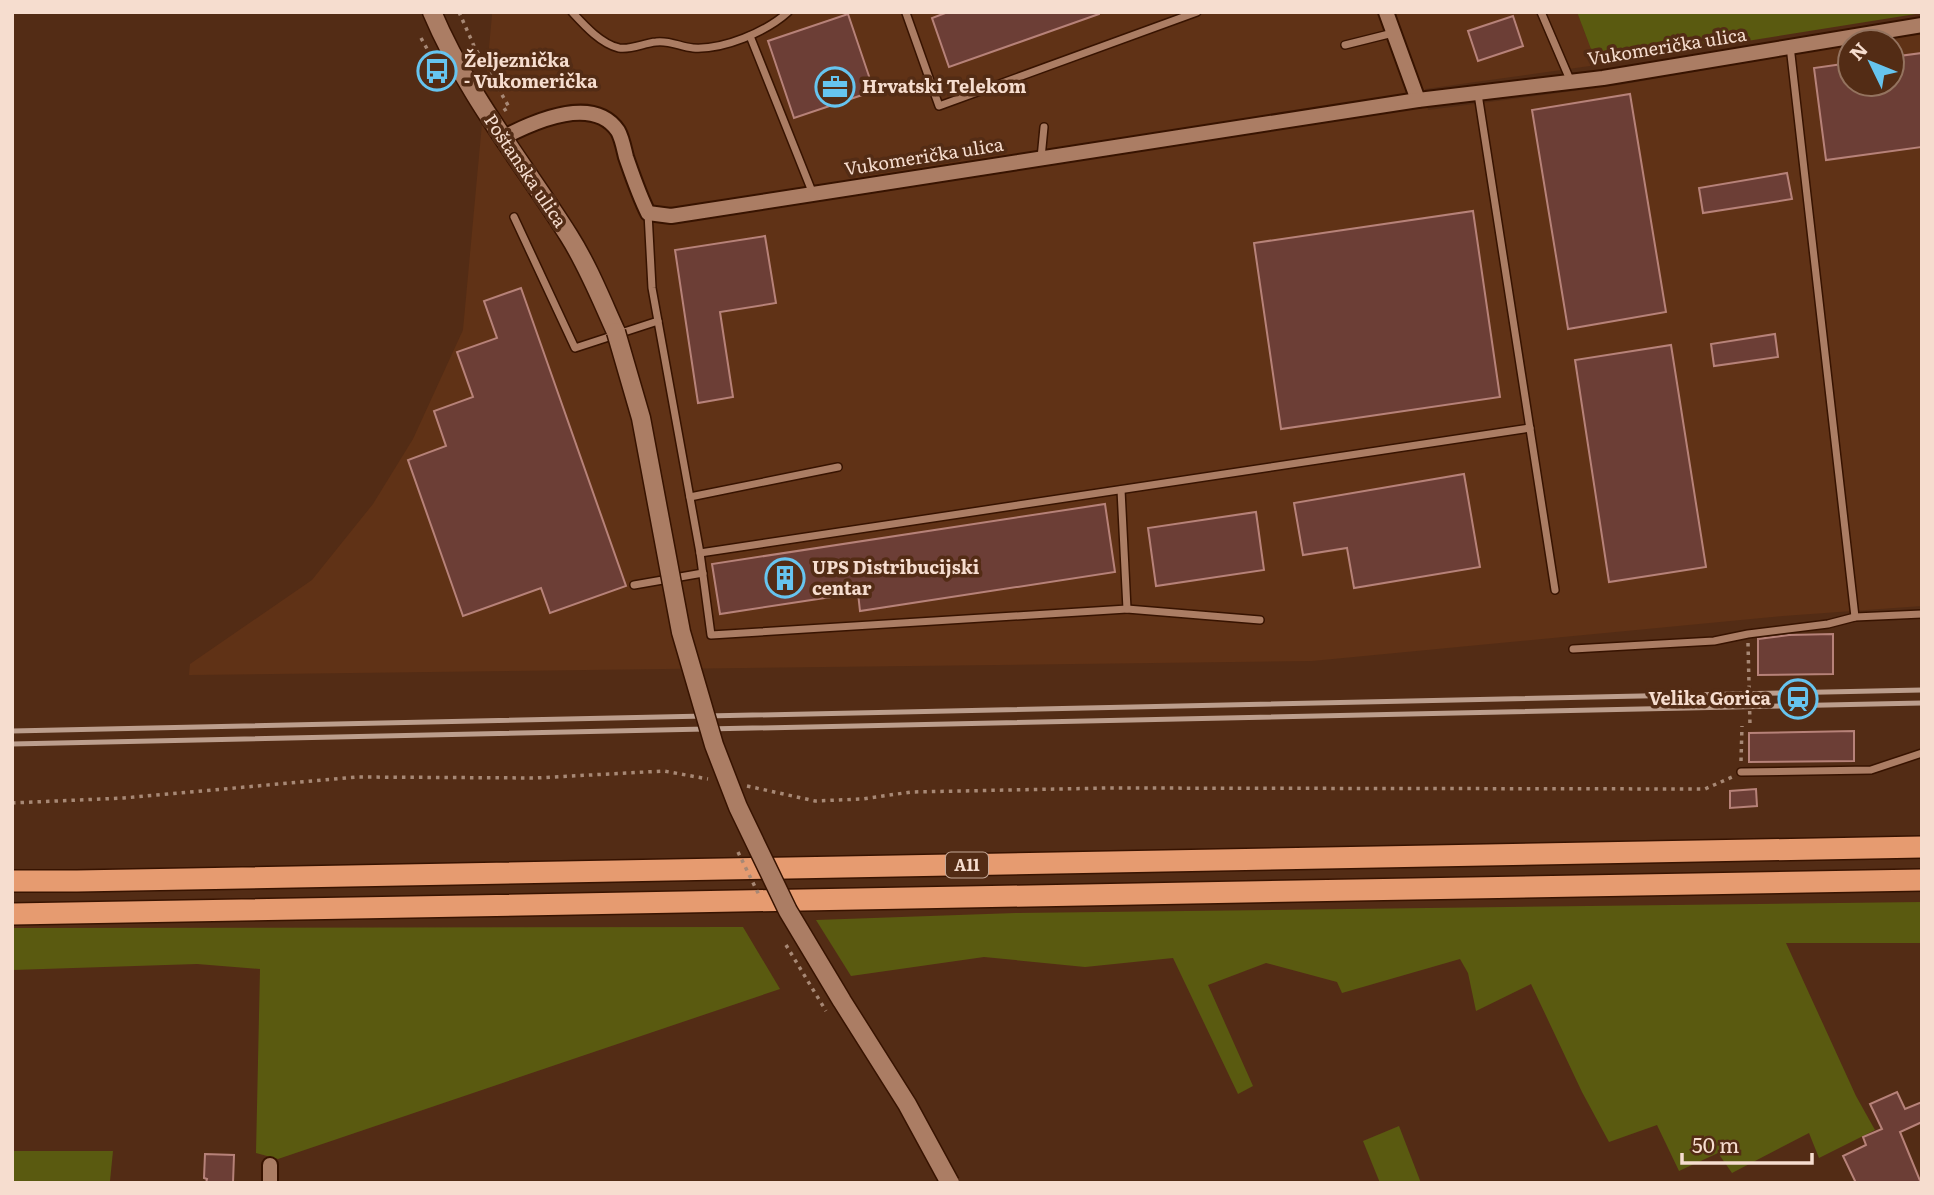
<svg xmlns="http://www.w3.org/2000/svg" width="1934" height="1195" viewBox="0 0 1934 1195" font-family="Literata,serif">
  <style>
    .built { fill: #603216 }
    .green { fill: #5a5a10 }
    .building { fill: #6c3e36; stroke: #b78279; stroke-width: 2 }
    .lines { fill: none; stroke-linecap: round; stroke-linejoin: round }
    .service-casing { stroke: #371300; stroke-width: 10 }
    .minor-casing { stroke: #371300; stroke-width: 18 }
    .secondary-casing { stroke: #371300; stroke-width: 21 }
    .motorway-casing { stroke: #371300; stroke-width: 24 }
    .path { stroke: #a78875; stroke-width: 3.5; stroke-dasharray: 3.5 5; stroke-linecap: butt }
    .service { stroke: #ab7d64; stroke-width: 7 }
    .minor { stroke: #ab7d64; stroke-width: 14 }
    .secondary { stroke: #ab7d64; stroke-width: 18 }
    .motorway { stroke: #e69b70; stroke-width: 21 }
    .rail { stroke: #bc9e8d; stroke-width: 5 }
    .secondary-bridge-casing { stroke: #371300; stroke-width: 21; stroke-linecap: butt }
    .path-bridge { stroke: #a78875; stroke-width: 3.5; stroke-dasharray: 3.5 5; stroke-linecap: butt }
    .secondary-bridge { stroke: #ab7d64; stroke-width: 18 }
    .labels { text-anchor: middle; stroke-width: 7; stroke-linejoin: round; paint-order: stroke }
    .shield { fill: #532c15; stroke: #c5a897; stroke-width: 2 }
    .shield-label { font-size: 16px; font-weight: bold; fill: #f6ddcf }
    .street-label { font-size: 18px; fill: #f6ddcf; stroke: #532c15 }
    .poi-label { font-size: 18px; font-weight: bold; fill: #f6ddcf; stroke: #532c15; text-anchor: start }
  </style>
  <rect width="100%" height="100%" fill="#532c15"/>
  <path class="built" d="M 491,12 L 1577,12 L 1597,65 L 1425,89 L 1428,110 L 1619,85 L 1850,45 L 1850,84 L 1892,84 L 1892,42 L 1869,42 L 1922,34 L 1922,606 L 1783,616 L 1312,661 L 189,675 L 190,664 L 312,580 L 373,504 L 413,439 L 463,330 L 492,15 Z"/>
  <g class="green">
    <path d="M 1577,12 L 1922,12 L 1922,13 L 1597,65 Z"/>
    <path d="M 1922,902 L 1922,943 L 1786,943 L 1856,1096 L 1875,1130 L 1819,1158 L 1809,1133 L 1732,1173 L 1718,1153 L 1679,1171 L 1657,1125 L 1609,1142 L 1582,1092 L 1531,984 L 1476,1011 L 1468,973 L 1460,959 L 1342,993 L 1337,982 L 1266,963 L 1208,985 L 1253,1086 L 1238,1094 L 1173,958 L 1085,967 L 984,957 L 851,976 L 816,920 L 1015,913 Z"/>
    <path d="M 743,927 L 780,989 L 278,1159 L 256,1153 L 260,969 L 197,964 L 12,970 L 12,928 Z"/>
    <path d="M 1399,1126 L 1421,1183 L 1380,1183 L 1363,1141 Z"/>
    <path d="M 12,1151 L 113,1151 L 110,1181 L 12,1183 Z"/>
  </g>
  <g class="building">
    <path d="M 948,12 L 1099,12 L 1099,14 L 949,67 L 932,18 Z"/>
    <path d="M 848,14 L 874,91 L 794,118 L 768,41 Z"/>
    <path d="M 1513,16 L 1523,46 L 1478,61 L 1468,31 Z"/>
    <path d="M 1922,53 L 1922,147 L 1826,160 L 1814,68 L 1850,63 L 1850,84 L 1892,84 L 1892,57 Z"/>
    <path d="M 1630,94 L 1666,312 L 1568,329 L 1532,110 Z"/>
    <path d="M 1787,173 L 1792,199 L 1703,213 L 1699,188 Z"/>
    <path d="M 1473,211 L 1500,397 L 1281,429 L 1254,243 Z"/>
    <path d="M 765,236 L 776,303 L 720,312 L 733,397 L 698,403 L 675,250 Z"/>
    <path d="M 521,288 L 626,586 L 550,613 L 541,588 L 463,616 L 408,460 L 446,446 L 434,411 L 473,397 L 457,352 L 497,338 L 484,301 Z"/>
    <path d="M 1775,334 L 1778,357 L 1714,366 L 1711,344 Z"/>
    <path d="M 1671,345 L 1706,567 L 1609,582 L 1575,360 Z"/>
    <path d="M 1464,474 L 1480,567 L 1354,588 L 1347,548 L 1303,555 L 1294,503 Z"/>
    <path d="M 1105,504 L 1115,572 L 860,611 L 858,593 L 720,614 L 712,564 Z"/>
    <path d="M 1256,512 L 1264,570 L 1156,586 L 1148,528 Z"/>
    <path d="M 1833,634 L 1833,674 L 1758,675 L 1758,639 L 1789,635 Z"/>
    <path d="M 1854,731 L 1854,761 L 1749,762 L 1749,733 Z"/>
    <path d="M 1756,789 L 1757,806 L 1730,808 L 1730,791 Z"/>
    <path d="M 1897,1092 L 1905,1109 L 1922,1102 L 1922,1122 L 1900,1132 L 1921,1183 L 1856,1183 L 1843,1156 L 1866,1145 L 1863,1137 L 1882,1129 L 1870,1104 Z"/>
    <path d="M 205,1154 L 234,1155 L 233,1183 L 206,1183 L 207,1179 L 204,1178 Z"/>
  </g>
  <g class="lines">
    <g class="service-casing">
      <g id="service">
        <path d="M 572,12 C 584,25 601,44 619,48 C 631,50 644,43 656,42 C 669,40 681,47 693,48 C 723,50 766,32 788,12"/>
        <path d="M 907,12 L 906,13 L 939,106 L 1197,12"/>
        <path d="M 1541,12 L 1571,82"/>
        <path d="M 750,36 L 813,194"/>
        <path d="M 1345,45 L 1393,33"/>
        <path d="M 1790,46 L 1855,617"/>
        <path d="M 1478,94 L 1555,590"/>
        <path d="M 1041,158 L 1044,127"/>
        <path d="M 648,213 L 652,288 L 700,553 L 711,635 L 1127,609 L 1121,490"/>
        <path d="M 514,217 L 575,348 L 658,321"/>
        <path d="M 690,497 L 838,467"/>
        <path d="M 700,553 L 1530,428"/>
        <path d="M 634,585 L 703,573"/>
        <path d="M 1127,609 L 1260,620"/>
        <path d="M 1573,649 L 1714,641 L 1748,634 L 1828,624 L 1855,617 L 1922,614"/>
        <path d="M 1741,772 L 1871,770 L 1922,753"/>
      </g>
    </g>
    <g class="minor-casing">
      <g id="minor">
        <path d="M 1386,12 L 1418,100"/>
        <path d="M 504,137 C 533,122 593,94 618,131 C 622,138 624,149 626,157 C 633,177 639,195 648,213 L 671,216 L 1418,100 L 1603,78 L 1922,25"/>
        <path d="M 270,1165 L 270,1183"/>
      </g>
    </g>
    <g class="secondary-casing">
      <path id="secondary" d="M 432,12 C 466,93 522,162 569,236 C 588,266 601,299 616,332"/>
    </g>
    <g class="motorway-casing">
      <g id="motorway">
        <path d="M 12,881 L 77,881 L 1922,847"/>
        <path d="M 12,914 L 1922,880"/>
      </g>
    </g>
    <g class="path">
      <path d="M 459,12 L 474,46 L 509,107 L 503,111"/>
      <path d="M 421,38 L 445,81"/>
      <path d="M 1748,643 L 1750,725"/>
      <path d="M 1741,761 L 1742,726"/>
      <path d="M 747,786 L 815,801 L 862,799 L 911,792 L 1107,788 L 1705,789 L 1732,777"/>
      <path d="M 12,803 L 124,798 L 356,777 L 535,778 L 664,771 L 708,779"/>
    </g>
    <use href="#service" class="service"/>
    <use href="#minor" class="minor"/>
    <use href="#secondary" class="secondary"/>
    <use href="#motorway" class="motorway"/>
    <g class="rail">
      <path d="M 12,731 L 1922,690"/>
      <path d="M 12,744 L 1922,703"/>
    </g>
    <g class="secondary-bridge-casing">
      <path id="secondary-bridge" d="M 616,332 L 641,418 L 681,632 L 714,745 L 738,807 L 788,911 L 842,1001 L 907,1104 L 950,1183"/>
    </g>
    <g class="path-bridge">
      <path d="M 738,852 L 759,895"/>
      <path d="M 786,945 L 826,1011"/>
    </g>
    <use href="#secondary-bridge" class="secondary-bridge"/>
  </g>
  <defs>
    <g id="bus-ring" transform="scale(2.0125)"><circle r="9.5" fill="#532c15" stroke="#66c4ef" stroke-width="1.5"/><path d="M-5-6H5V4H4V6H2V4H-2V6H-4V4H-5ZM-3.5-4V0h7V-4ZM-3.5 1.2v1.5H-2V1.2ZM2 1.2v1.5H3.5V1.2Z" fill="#66c4ef"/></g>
    <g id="office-ring" transform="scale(2.0125)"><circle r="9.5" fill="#532c15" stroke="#66c4ef" stroke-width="1.5"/><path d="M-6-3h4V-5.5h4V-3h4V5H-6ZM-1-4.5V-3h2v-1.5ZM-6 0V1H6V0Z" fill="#66c4ef"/></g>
    <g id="building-ring" transform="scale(2.0125)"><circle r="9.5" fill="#532c15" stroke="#66c4ef" stroke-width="1.5"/><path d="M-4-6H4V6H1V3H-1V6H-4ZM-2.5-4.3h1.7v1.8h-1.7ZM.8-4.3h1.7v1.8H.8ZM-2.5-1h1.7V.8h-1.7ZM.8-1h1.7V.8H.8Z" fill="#66c4ef"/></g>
    <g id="station-ring" transform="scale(2.0125)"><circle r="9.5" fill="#532c15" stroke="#66c4ef" stroke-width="1.5"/><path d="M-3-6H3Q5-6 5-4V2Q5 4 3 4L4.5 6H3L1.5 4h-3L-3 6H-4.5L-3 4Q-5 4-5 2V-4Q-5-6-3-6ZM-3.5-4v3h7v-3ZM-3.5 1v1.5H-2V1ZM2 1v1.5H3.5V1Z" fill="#66c4ef"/></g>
  </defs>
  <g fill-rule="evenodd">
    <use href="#bus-ring" x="437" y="71"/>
    <use href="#office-ring" x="835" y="87"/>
    <use href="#building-ring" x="785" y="578"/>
    <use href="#station-ring" x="1798" y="699"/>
  </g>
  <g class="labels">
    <rect class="shield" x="946" y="852.5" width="42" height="25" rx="5"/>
    <g class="shield-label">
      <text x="967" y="871">A11</text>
    </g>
    <g class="street-label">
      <text transform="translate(1667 47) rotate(-9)" y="6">Vukomerička ulica</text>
      <text transform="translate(924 157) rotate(-9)" y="6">Vukomerička ulica</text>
      <text transform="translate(525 171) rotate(56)" y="6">Poštanska ulica</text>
    </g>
    <g class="poi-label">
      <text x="464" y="67">Željeznička<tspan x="464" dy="21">- Vukomerička</tspan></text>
      <text x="862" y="93">Hrvatski Telekom</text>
      <text x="812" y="574">UPS Distribucijski<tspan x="812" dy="21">centar</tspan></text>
      <text x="1771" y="705" text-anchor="end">Velika Gorica</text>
    </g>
  </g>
  <rect width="1934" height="1195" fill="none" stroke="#f6ddcf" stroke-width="28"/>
  <g transform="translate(1871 63) rotate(313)"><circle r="33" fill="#532c15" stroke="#94735f" stroke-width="2"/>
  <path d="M0-5L12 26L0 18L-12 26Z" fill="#66c4ef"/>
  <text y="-10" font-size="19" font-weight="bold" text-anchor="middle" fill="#f6ddcf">N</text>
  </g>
  <path d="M1682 1153v10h130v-10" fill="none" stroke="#f6ddcf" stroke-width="3.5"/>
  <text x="1692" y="1153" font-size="21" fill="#f6ddcf" stroke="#532c15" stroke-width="5" paint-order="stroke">50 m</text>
</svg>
